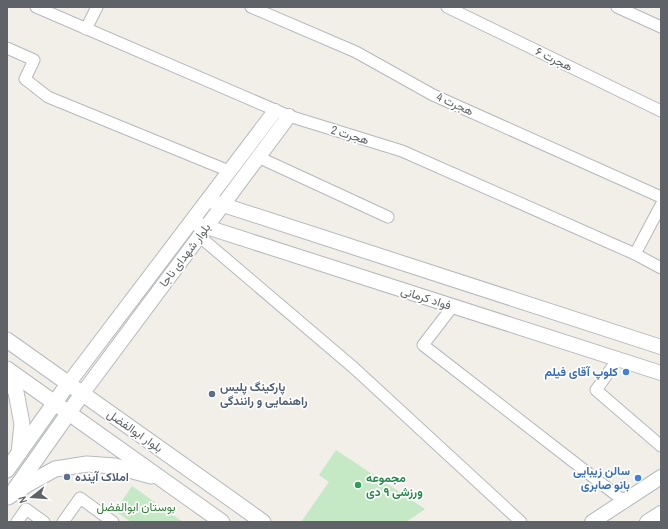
<svg xmlns="http://www.w3.org/2000/svg" width="668" height="529" viewBox="0 0 668 529" font-family="'Archivo Narrow',Vazirmatn,sans-serif">
  <style>
    .green { fill: #c5e8c5 }
    .lines { fill: none; stroke-linecap: round; stroke-linejoin: round }
    .minor-casing { stroke: #b5b8bc; stroke-width: 13 }
    .tertiary-casing { stroke: #b5b8bc; stroke-width: 16 }
    .secondary-casing { stroke: #b6babf; stroke-width: 17 }
    .minor { stroke: #fff; stroke-width: 11 }
    .tertiary { stroke: #fff; stroke-width: 14 }
    .secondary { stroke: #fff; stroke-width: 15 }
    .shop-dot { fill: #3f7fe0; stroke: #fff; stroke-width: 1.5 }
    .service-dot { fill: #5c6f8a; stroke: #fff; stroke-width: 1.5 }
    .leisure-dot { fill: #2e9e5b; stroke: #fff; stroke-width: 1.5 }
    .labels { text-anchor: middle; stroke-width: 3.5; stroke-linejoin: round; paint-order: stroke }
    .street-label { font-size: 12px; fill: #5f6368; stroke: #fff }
    .shop-label { font-size: 12px; font-weight: bold; fill: #366cbe; stroke: #fff; text-anchor: end }
    .service-label { font-size: 12px; font-weight: bold; fill: #4e5e75; stroke: #fff; text-anchor: start }
    .leisure-label { font-size: 12px; font-weight: bold; fill: #27864d; stroke: #fff; text-anchor: start }
    .park-label { font-size: 12px; fill: #348238; stroke: #fff }
  </style>
  <rect width="100%" height="100%" fill="#f1efe8"/>
  <g class="green">
    <path d="M 336,450 L 425,509 L 406,522 L 301,522 L 329,482 L 319,475 Z"/>
    <path d="M 132,486 L 183,522 L 131,522 L 115,511 Z"/>
  </g>
  <g class="lines">
    <g class="minor-casing">
      <g id="minor">
        <path d="M 36,7 L 289,116 L 402,151 L 635,254 L 661,268"/>
        <path d="M 251,7 L 356,52 L 433,95 L 661,197"/>
        <path d="M 447,7 L 661,111"/>
        <path d="M 617,7 L 661,27"/>
        <path d="M 86,29 L 97,7"/>
        <path d="M 7,48 L 34,60 L 25,79 L 48,97 L 229,171"/>
        <path d="M 258,157 L 388,217"/>
        <path d="M 199,236 L 354,368 L 521,522"/>
        <path d="M 635,254 L 661,205"/>
        <path d="M 453,306 L 423,345 L 624,501"/>
        <path d="M 618,359 L 596,390 L 661,446"/>
        <path d="M 17,522 L 26,509 L 44,522"/>
        <path d="M 63,522 L 80,498 L 113,522"/>
      </g>
    </g>
    <g class="tertiary-casing">
      <g id="tertiary">
        <path d="M 208,200 L 661,347"/>
        <path d="M 191,222 L 661,373"/>
        <path d="M 68,384 L 275,111"/>
        <path d="M 82,394 L 289,116"/>
        <path d="M 592,522 L 661,477"/>
        <path d="M 647,522 L 661,513"/>
      </g>
    </g>
    <g class="secondary-casing">
      <g id="secondary">
        <path d="M 7,340 L 263,522"/>
        <path d="M 7,369 L 222,522"/>
        <path d="M 7,378 L 16,392 L 22,424 L 19,453"/>
        <path d="M 7,470 L 68,384"/>
        <path d="M 15,489 L 82,394"/>
        <path d="M 8,497 L 28,484 L 55,469 L 87,464 L 115,466 L 151,476"/>
      </g>
    </g>
    <use href="#minor" class="minor"/>
    <use href="#tertiary" class="tertiary"/>
    <use href="#secondary" class="secondary"/>
  </g>
  <g class="shop-dot">
    <circle cx="626" cy="372" r="4"/>
    <circle cx="638" cy="478" r="4"/>
  </g>
  <g class="service-dot">
    <circle cx="212" cy="394" r="4"/>
    <circle cx="67" cy="477" r="4"/>
  </g>
  <circle class="leisure-dot" cx="358" cy="485" r="4"/>
  <g class="labels">
    <g class="street-label">
      <text transform="translate(554 59) rotate(26)" y="4">هجرت ۶</text>
      <text transform="translate(455 104) rotate(24)" y="4">هجرت 4</text>
      <text transform="translate(350 135) rotate(17)" y="4">هجرت 2</text>
      <text transform="translate(185 255) rotate(-53)" y="4">بلوار شهدای ناجا</text>
      <text transform="translate(426 298) rotate(18)" y="4">فواد کرمانی</text>
      <text transform="translate(135 431) rotate(35)" y="4">بلوار ابوالفضل</text>
    </g>
    <g class="shop-label">
      <text x="618" y="376">کلوپ آقای فیلم</text>
      <text x="630" y="475">سالن زیبایی<tspan x="630" dy="14">بانو صابری</tspan></text>
    </g>
    <g class="service-label">
      <text x="220" y="391">پارکینگ پلیس<tspan x="220" dy="14">راهنمایی و رانندگی</tspan></text>
      <text x="75" y="481">املاک آینده</text>
    </g>
    <g class="leisure-label">
      <text x="366" y="482">مجموعه<tspan x="366" dy="14">ورزشی ۹ دی</tspan></text>
    </g>
    <g class="park-label">
      <text x="136" y="511">بوستان ابوالفضل</text>
    </g>
  </g>
  <rect width="668" height="529" fill="none" stroke="#5f6368" stroke-width="16"/>
  <g transform="translate(32 497) rotate(253)" stroke="#ffffff" stroke-width="3" paint-order="stroke">
  <path d="M0-3L7 15L0 10L-7 15Z" fill="#5f6368"/>
  <text y="-6" font-size="11" font-weight="bold" text-anchor="middle" fill="#5f6368">N</text>
  </g>
</svg>
